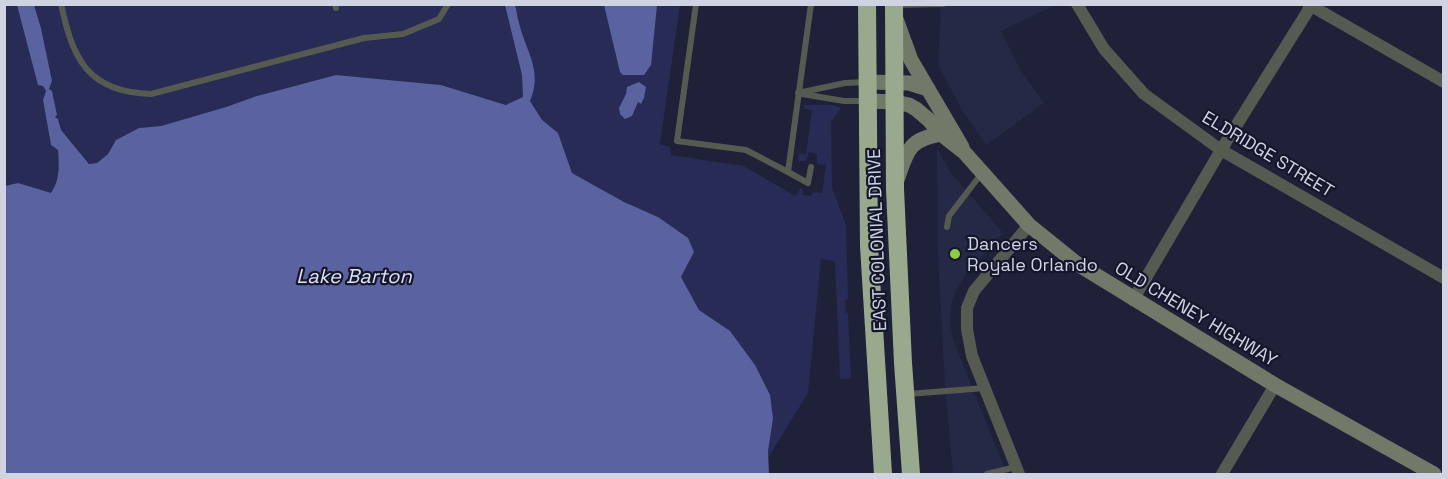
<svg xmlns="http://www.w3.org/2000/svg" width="1448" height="479" viewBox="0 0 1448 479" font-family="'Space Grotesk',sans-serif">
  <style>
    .built { fill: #252946 }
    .green { fill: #272b55 }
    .water { fill: #5a62a0 }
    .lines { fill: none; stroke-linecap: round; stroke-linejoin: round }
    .lane { stroke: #555b50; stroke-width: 6 }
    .street { stroke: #555b50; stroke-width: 12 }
    .secondary { stroke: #717a69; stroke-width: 15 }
    .highway { stroke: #9aa98e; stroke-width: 18 }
    .poi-dot { fill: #8ecd43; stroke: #14172c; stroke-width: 2 }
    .labels { text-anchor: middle; stroke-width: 4.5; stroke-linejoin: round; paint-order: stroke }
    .street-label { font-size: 18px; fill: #d0d3e2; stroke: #14172c }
    .poi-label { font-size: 18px; fill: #d0d3e2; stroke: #14172c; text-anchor: start }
    .water-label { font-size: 20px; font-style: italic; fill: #dde1f3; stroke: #14172c }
  </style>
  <rect width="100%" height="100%" fill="#1e2137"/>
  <g class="built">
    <path d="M 941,5 L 1055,5 L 1001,31 L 1020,69 L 1044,103 L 986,145 L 962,110 L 938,65 Z"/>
    <path d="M 937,149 L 951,173 L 1003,233 L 964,277 L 956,290 L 951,304 L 950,322 L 953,339 L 1007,474 L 953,474 L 945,386 L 938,257 Z"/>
  </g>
  <g class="green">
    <path d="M 4,5 L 17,5 L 25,33 L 46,91 L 43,100 L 51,145 L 58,150 C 59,166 60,179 51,194 L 18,183 L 5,186 Z"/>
    <path d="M 34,5 L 680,5 L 660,144 L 670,147 L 671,155 L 744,166 L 795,196 L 801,188 L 803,190 L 802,195 L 811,196 L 813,192 L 822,193 L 826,165 L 817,164 L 817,154 L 809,152 L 806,161 L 798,161 L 799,153 L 806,154 L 812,110 L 804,109 L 804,105 L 833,105 L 841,108 L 831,122 L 832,187 L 846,225 L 848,299 L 845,300 L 846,313 L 848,313 L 851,378 L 840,379 L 835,261 L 821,259 L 808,393 L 768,458 L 768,451 L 730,331 L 699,310 L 681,277 L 694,252 L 658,217 L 624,202 L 572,173 L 558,133 L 523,110 L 442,85 L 336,75 L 257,96 L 226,107 L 161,126 L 139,128 L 116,140 L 108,154 L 97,163 L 89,164 L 61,130 L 58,119 L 55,117 L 56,115 L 52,92 L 49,89 L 49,85 L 52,81 L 41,28 Z"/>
  </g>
  <g class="water">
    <path d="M 17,5 L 34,5 L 41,28 L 52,81 L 49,89 L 52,91 L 57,115 L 55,117 L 58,119 L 61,130 L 89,164 L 97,163 L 108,154 L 116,140 L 139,128 L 161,126 L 226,107 L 257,96 L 336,75 L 441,85 L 506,105 L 523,97 L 522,75 L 505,5 L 515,5 C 517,11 517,17 519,23 C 526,52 543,70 530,101 L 542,120 L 558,133 L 572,173 L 624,202 L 658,217 L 688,238 L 694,252 L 681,277 L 699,310 L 730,331 L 755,365 L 770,395 L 773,418 L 768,451 L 769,474 L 5,474 L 5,186 L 18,183 L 51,193 C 60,180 59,166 58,150 L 51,145 L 43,100 L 46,91 L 43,86 L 38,85 Z"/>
    <path d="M 604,5 L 657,5 L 651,65 L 644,75 L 623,75 L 620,72 Z"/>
    <path d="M 639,82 L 646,87 L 644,98 L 641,104 L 638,102 L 632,116 L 625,119 L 620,114 L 619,108 L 626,94 L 627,87 Z"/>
  </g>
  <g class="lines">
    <g class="lane">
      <path d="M 61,4 C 73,60 88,92 151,94 L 364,38 L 403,34 L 439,19 L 448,4"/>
      <path d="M 335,4 L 336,8"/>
      <path d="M 696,4 L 677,141 L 746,150 L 788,172 L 811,4"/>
      <path d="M 895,5 L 943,4"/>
      <path d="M 798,93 L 845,83 L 866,82"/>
      <path d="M 802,94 L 844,101 L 866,101"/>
      <path d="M 788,172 L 808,183 L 811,167"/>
      <path d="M 947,227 L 949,216 L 982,173"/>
      <path d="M 908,394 L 985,388"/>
      <path d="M 987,474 L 1016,467"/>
    </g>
    <g class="street">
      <path d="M 1077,4 L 1104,49 L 1144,94 L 1221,150 L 1444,278"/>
      <path d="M 1308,4 L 1444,82"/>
      <path d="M 1133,300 L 1221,150 L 1311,6"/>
      <path d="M 1019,474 L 972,356 L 967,329 L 967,308 L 974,291 L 1029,225"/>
      <path d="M 1222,474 L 1275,385"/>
    </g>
    <g class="secondary">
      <path d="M 896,19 L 911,60 L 962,147"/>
      <path d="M 868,82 L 909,83 L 928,89"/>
      <path d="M 868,101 L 895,102 L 909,105 L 916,109 L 929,120 L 941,134 L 964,152 L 1029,225 L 1076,263 L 1275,385 L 1434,474"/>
      <path d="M 897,180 C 907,152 908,139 941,134"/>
    </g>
    <g class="highway">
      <path d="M 867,4 L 869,246 L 883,474"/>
      <path d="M 894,4 L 895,189 L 903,363 L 911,474"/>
    </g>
  </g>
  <circle class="poi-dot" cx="955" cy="254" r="6"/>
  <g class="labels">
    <g class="street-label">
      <text transform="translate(1268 154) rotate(31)" y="6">ELDRIDGE STREET</text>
      <text transform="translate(877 240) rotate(-92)" y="6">EAST COLONIAL DRIVE</text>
      <text transform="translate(1196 314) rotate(31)" y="6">OLD CHENEY HIGHWAY</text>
    </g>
    <g class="poi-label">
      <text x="967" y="250">Dancers<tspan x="967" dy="21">Royale Orlando</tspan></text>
    </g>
    <g class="water-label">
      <text x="354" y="283">Lake Barton</text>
    </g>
  </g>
  <rect width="1448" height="479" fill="none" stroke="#d0d3e2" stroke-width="12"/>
</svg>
